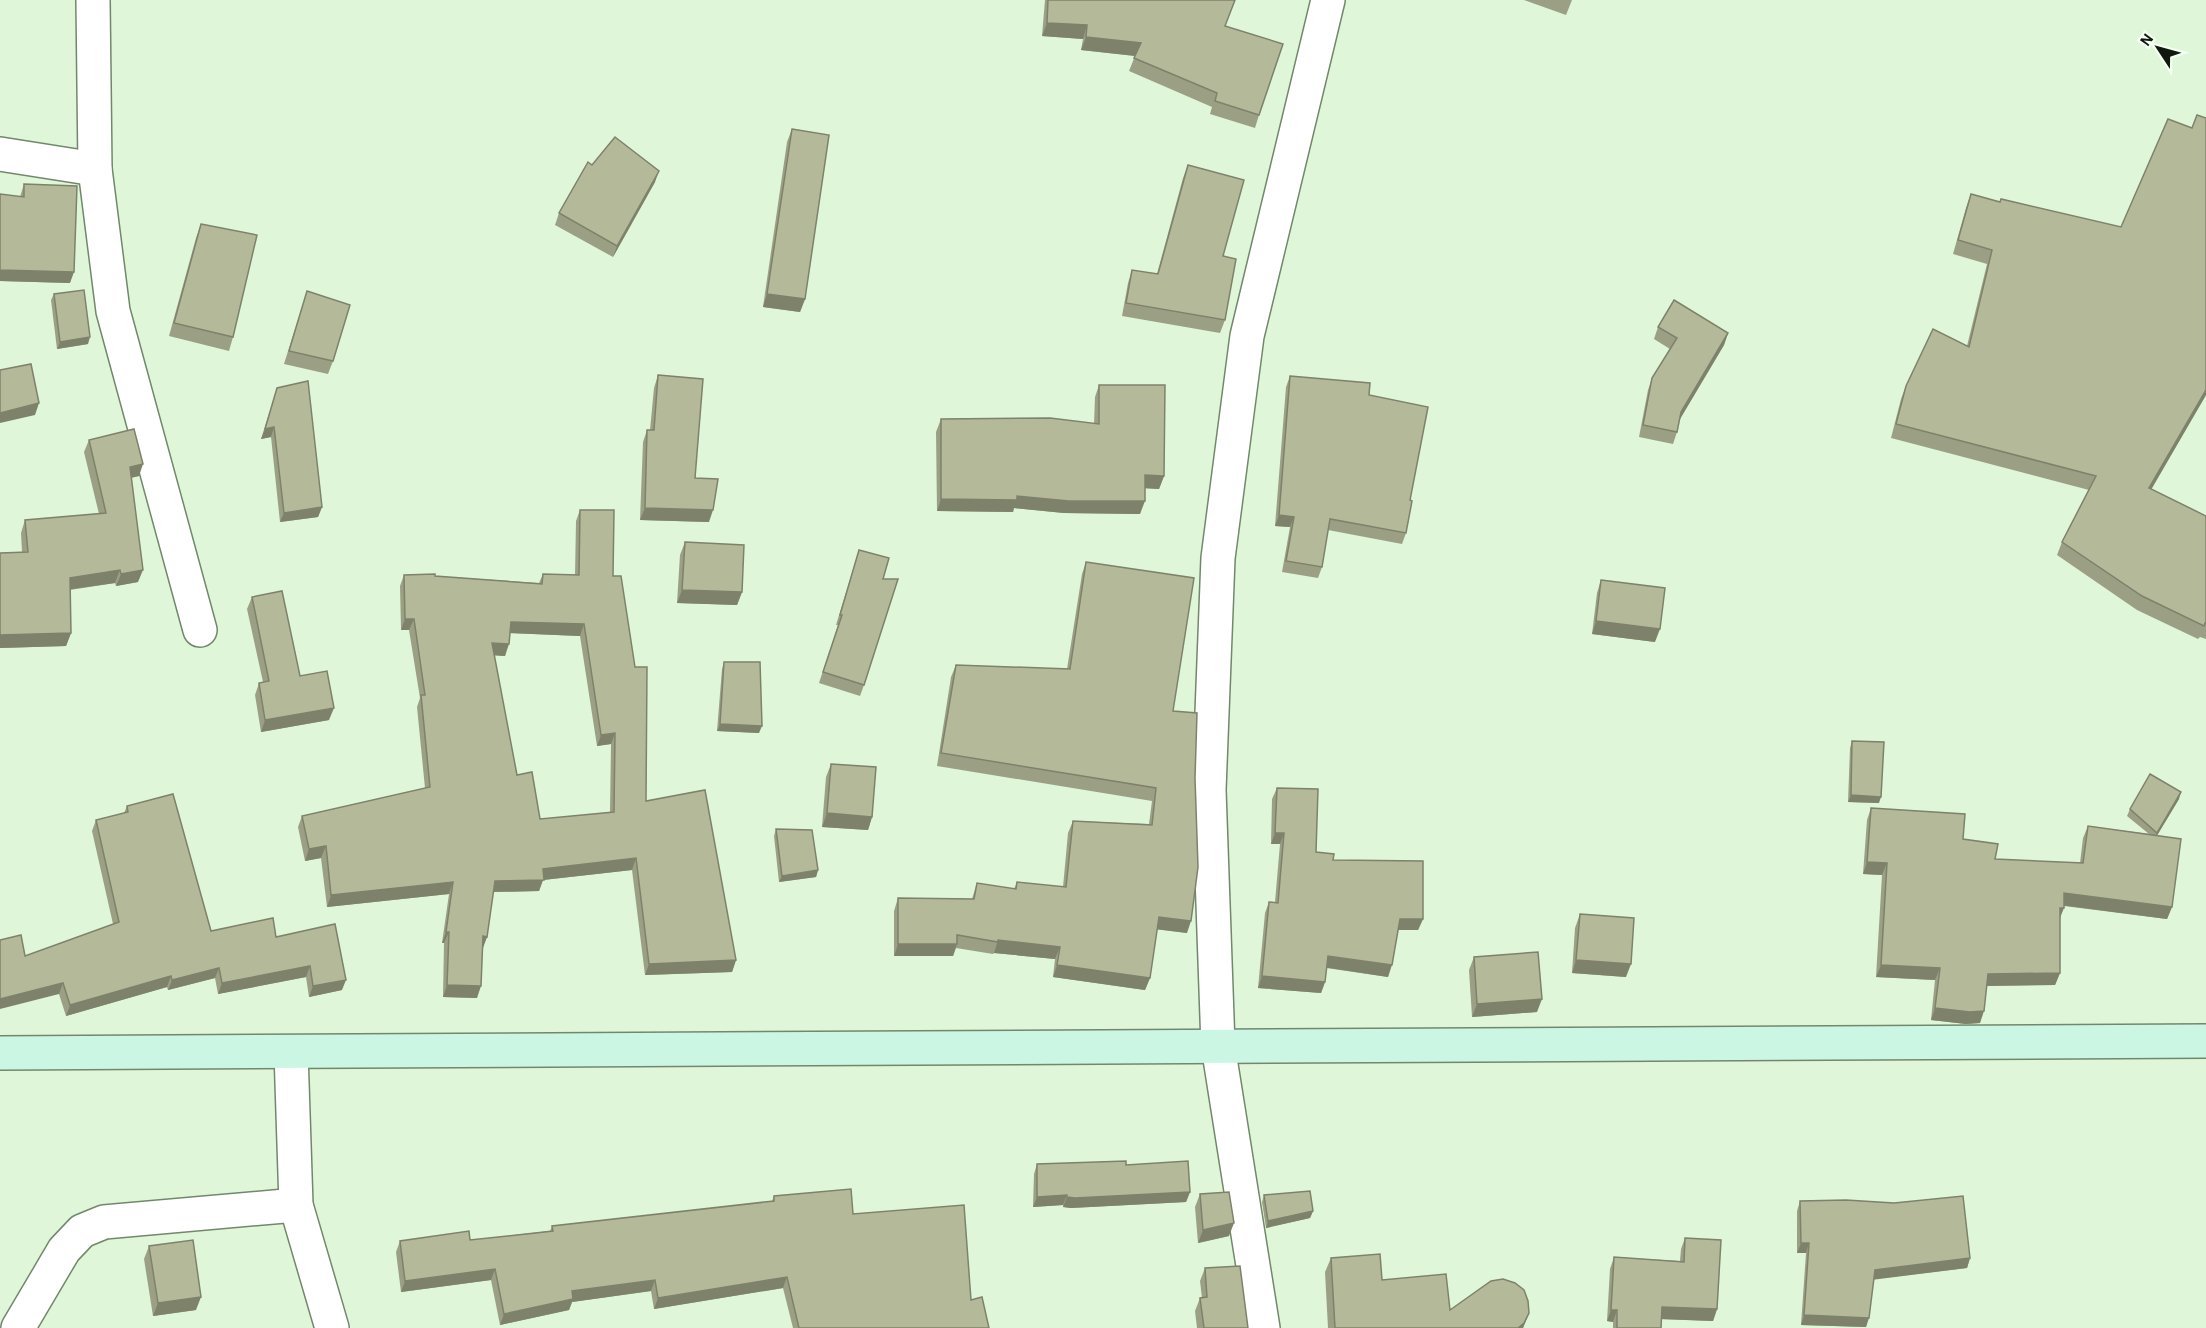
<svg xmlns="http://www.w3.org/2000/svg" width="2206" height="1328" viewBox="0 0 2206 1328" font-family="'Alegreya Sans',sans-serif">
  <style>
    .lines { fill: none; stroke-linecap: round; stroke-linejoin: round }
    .minor-casing { stroke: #73876d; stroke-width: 36 }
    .secondary-casing { stroke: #73876d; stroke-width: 36 }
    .minor { stroke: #fff; stroke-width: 33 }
    .secondary { stroke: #cbf6e4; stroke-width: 33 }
    .wall { fill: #9ba084; fill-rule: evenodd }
    .shaded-wall { fill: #7e826b }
    .building { fill: #b4ba99; stroke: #7e826b; stroke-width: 1.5; fill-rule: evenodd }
  </style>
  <rect width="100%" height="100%" fill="#dff6d9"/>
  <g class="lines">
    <g class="minor-casing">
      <g id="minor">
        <path d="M 93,0 L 95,169 L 113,311 L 200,630"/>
        <path d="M 0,154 L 95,169"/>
        <path d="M 291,1052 L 296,1205 L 332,1328"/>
        <path d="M 18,1328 L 64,1250 L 82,1231 L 104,1222 L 296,1205"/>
        <path d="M 1263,1328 L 1218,1046 L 1209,790 L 1218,558 L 1247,336 L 1328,0"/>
      </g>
    </g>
    <g class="secondary-casing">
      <path id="secondary" d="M 0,1053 L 2206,1041"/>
    </g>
    <use href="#minor" class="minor"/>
    <use href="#secondary" class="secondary"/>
  </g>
  <g class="wall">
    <path d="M 1045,0 L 1235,0 L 1225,26 L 1259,115 L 1255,128 L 1210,114 L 1212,107 L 1129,71 L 1135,56 L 1081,50 L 1083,39 L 1042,36 Z"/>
    <path d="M 1524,0 L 1572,0 L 1566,15 Z"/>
    <path d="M 2206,118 L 2206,395 L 2151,489 L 2206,516 L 2206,639 L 2200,637 L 2198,639 L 2137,610 L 2057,555 L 2062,542 L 2089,490 L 1891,438 L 1901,399 L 1906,386 L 1967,346 L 1987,264 L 1953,254 L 1966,208 L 1971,194 L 2000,202 L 2121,227 Z"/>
    <path d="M 792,129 L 805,299 L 800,312 L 763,307 L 787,142 Z"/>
    <path d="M 592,165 L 655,182 L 613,257 L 555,225 L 559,213 Z"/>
    <path d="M 1188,165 L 1223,256 L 1225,320 L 1220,333 L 1122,316 L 1128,283 L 1132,270 L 1157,274 L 1183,178 Z"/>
    <path d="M 24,184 L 70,283 L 0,281 L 0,194 L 20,197 Z"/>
    <path d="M 201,224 L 233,337 L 229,351 L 169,336 L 196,238 Z"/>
    <path d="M 307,291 L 333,361 L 328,374 L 284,364 Z"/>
    <path d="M 54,294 L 88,344 L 57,349 L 51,300 Z"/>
    <path d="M 1658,327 L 1728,333 L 1724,345 L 1680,419 L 1677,432 L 1673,444 L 1639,437 L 1648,390 L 1652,378 L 1670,349 L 1654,339 Z"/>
    <path d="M 658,375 L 695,478 L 709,522 L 640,520 L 643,442 L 647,430 L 650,430 L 654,388 Z"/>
    <path d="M 1290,376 L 1369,395 L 1410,500 L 1406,533 L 1402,544 L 1328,530 L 1322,567 L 1318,578 L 1282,572 L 1290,527 L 1275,526 L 1286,387 Z"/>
    <path d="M 1099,385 L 1164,476 L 1159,489 L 1145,488 L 1140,514 L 1064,513 L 1014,508 L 1013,512 L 937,511 L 936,432 L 941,419 L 1094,424 L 1095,397 Z"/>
    <path d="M 277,388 L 322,507 L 318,517 L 280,522 L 271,437 L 261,439 Z"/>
    <path d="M 89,440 L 139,476 L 131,478 L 138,582 L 116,586 L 115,583 L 70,590 L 71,633 L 66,646 L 0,648 L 0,553 L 22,552 L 21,533 L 25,520 L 99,514 L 84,452 Z"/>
    <path d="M 580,510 L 613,576 L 646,801 L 736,960 L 732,972 L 645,975 L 632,870 L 543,880 L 539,891 L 493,892 L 487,937 L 482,948 L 477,998 L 443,997 L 444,943 L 442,943 L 449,894 L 327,907 L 321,858 L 305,861 L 298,827 L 302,816 L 425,788 L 417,707 L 420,698 L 409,630 L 401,630 L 400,586 L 404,575 L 435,576 L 539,583 L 543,574 L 575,575 L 576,521 ZM 510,633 L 580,636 L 597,746 L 611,744 L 610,813 L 540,819 L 517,775 L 494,655 L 505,656 Z"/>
    <path d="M 685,542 L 742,592 L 737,605 L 677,603 L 680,555 Z"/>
    <path d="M 859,550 L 883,579 L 864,685 L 860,696 L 819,683 L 838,625 L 836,625 Z"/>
    <path d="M 1086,562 L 1173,711 L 1187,933 L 1157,929 L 1150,978 L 1145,990 L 1053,977 L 1055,959 L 994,953 L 993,954 L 956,948 L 953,956 L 894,956 L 894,911 L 898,898 L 972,899 L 977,883 L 1014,889 L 1017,882 L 1063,887 L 1068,833 L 1073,821 L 1149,824 L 1152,801 L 937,766 L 951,677 L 956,665 L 1067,669 L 1082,574 Z"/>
    <path d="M 1601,580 L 1655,642 L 1592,634 L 1597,593 Z"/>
    <path d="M 252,597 L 300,676 L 329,720 L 261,732 L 255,695 L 259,683 L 263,682 L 247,609 Z"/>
    <path d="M 724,662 L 759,733 L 717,731 L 722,669 Z"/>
    <path d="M 1852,741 L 1879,803 L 1848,802 L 1850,748 Z"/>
    <path d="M 831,764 L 872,817 L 868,830 L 822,827 L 826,777 Z"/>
    <path d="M 1277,788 L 1316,852 L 1333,860 L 1423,919 L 1418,930 L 1398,930 L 1388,977 L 1326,968 L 1325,982 L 1321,993 L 1258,988 L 1265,913 L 1269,902 L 1275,902 L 1280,844 L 1271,844 L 1272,799 Z"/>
    <path d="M 2179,799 L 2157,835 L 2172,907 L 2167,919 L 2064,906 L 2060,918 L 2060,973 L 2055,985 L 1987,986 L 1980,1023 L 1966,1024 L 1931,1020 L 1935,980 L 1876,977 L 1882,875 L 1863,874 L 1867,820 L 1871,808 L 1963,839 L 1995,859 L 2080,863 L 2083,838 L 2088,826 L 2149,834 L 2127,816 L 2130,809 Z"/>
    <path d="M 127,806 L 211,931 L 276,937 L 342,990 L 309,997 L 306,977 L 218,994 L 215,978 L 168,990 L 167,987 L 66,1016 L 59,994 L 25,956 L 113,924 L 92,831 L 96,820 L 124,813 Z"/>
    <path d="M 776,829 L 818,870 L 816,877 L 779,882 L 774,836 Z"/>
    <path d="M 1580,914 L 1626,977 L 1572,973 L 1575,928 Z"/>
    <path d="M 1474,957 L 1537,1012 L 1472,1017 L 1469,970 Z"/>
    <path d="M 1037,1164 L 1126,1165 L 1190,1192 L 1186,1202 L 1071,1208 L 1063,1207 L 1063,1205 L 1033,1207 L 1034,1174 Z"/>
    <path d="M 1200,1194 L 1229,1236 L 1198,1243 L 1195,1207 Z"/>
    <path d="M 1264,1195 L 1313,1211 L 1310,1218 L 1266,1228 L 1262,1202 Z"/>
    <path d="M 774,1196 L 853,1214 L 971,1300 L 989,1328 L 793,1328 L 783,1288 L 654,1309 L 651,1291 L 572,1302 L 569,1310 L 500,1325 L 491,1280 L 401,1292 L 396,1252 L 400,1241 L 470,1240 L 550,1231 L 552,1226 L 772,1201 Z"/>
    <path d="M 1800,1201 L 1970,1258 L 1967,1268 L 1874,1279 L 1866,1327 L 1801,1325 L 1806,1253 L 1797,1253 L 1797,1211 Z"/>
    <path d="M 1685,1238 L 1717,1309 L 1713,1321 L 1662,1319 L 1661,1328 L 1613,1328 L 1613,1322 L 1607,1321 L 1610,1269 L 1614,1257 L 1680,1261 L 1681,1249 Z"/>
    <path d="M 149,1246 L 196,1310 L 153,1316 L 144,1259 Z"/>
    <path d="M 1331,1258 L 1450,1310 L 1529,1313 L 1523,1328 L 1328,1328 L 1325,1272 Z"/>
    <path d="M 1205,1268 L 1248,1328 L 1197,1328 L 1195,1311 L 1200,1298 L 1202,1298 L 1200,1281 Z"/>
  </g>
  <g class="shaded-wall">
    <path d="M 1047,23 L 1087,25 L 1083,39 L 1042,36 Z"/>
    <path d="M 1086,37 L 1141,43 L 1136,56 L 1081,50 Z"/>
    <path d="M 659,171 L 655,182 L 613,257 L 617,246 Z"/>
    <path d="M 0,270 L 74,272 L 70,283 L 0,281 Z"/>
    <path d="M 767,294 L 805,299 L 800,312 L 763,307 Z"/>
    <path d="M 1728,333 L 1724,345 L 1677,424 L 1681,412 Z"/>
    <path d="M 90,337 L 88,344 L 57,349 L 60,342 Z"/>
    <path d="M 2206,390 L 2206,395 L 2144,502 L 2149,488 Z"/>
    <path d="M 39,403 L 35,415 L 0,423 L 0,413 Z"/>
    <path d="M 274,427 L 271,437 L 261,439 L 265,429 Z"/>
    <path d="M 143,464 L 139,476 L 125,479 L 130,467 Z"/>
    <path d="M 1145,475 L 1164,476 L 1159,489 L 1140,488 Z"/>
    <path d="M 1017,496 L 1145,501 L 1140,514 L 1064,513 L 1014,508 L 1013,512 L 937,511 L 941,499 Z"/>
    <path d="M 322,507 L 318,517 L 280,522 L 284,513 Z"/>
    <path d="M 645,508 L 713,510 L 709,522 L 640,520 Z"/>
    <path d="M 1279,515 L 1294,517 L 1290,527 L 1275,526 Z"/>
    <path d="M 120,570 L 115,583 L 65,590 L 70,578 Z"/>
    <path d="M 143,570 L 138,582 L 116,586 L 121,574 Z"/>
    <path d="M 682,590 L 742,592 L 737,605 L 677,603 Z"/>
    <path d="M 405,619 L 414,619 L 409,630 L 401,630 Z"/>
    <path d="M 1596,621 L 1660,629 L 1655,642 L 1592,634 Z"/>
    <path d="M 511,622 L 584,624 L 580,636 L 507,633 Z"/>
    <path d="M 71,633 L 66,646 L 0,648 L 0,635 Z"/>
    <path d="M 492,643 L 509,644 L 505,656 L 488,655 Z"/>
    <path d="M 334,708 L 329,720 L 261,732 L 265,720 Z"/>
    <path d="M 720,724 L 762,726 L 759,733 L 717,731 Z"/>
    <path d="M 615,733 L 611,744 L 597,746 L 601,735 Z"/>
    <path d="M 2181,792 L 2179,799 L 2155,839 L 2157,833 Z"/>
    <path d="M 1851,795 L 1881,797 L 1879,803 L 1848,802 Z"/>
    <path d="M 827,813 L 872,817 L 868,830 L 822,827 Z"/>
    <path d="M 1275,833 L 1284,833 L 1280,844 L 1271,844 Z"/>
    <path d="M 326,846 L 321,858 L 305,861 L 309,849 Z"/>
    <path d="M 636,858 L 632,870 L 543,880 L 539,891 L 490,892 L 495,881 L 543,869 Z"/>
    <path d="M 1867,862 L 1887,863 L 1882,875 L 1863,874 Z"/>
    <path d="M 818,870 L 816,877 L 779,882 L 782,876 Z"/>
    <path d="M 453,882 L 449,894 L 327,907 L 331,895 Z"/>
    <path d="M 2064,893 L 2172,907 L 2167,919 L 2060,905 Z"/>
    <path d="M 2060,908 L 2064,908 L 2059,920 Z"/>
    <path d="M 1159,917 L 1191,921 L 1187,933 L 1154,929 Z"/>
    <path d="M 1400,919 L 1423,919 L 1418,930 L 1396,930 Z"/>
    <path d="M 446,932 L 449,932 L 444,943 L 442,943 Z"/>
    <path d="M 483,936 L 487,937 L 483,948 L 479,948 Z"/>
    <path d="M 998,940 L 1060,947 L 1055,959 L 994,953 Z"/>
    <path d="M 898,944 L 957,944 L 953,956 L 894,956 Z"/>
    <path d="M 1328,956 L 1392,965 L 1388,977 L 1323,967 Z"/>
    <path d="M 736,960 L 732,972 L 645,975 L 649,964 Z"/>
    <path d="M 1576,960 L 1631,964 L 1626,977 L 1572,973 Z"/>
    <path d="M 1057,965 L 1150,978 L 1145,990 L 1053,977 Z"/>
    <path d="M 1881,965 L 1940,968 L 1935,980 L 1876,977 Z"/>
    <path d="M 310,966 L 306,977 L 218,994 L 222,983 Z"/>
    <path d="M 219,968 L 215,978 L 168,990 L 172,980 Z"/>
    <path d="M 2060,973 L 2055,985 L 1983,986 L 1988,974 Z"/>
    <path d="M 171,976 L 167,987 L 66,1016 L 70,1005 Z"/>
    <path d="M 1262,976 L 1325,982 L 1321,993 L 1258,988 Z"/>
    <path d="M 346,980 L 342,990 L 309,997 L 313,986 Z"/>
    <path d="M 63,983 L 59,994 L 0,1009 L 0,999 Z"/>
    <path d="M 447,985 L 481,986 L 477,998 L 443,997 Z"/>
    <path d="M 1542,999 L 1537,1012 L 1472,1017 L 1477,1004 Z"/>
    <path d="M 1935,1008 L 1984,1011 L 1980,1023 L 1966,1024 L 1931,1020 Z"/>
    <path d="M 1190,1192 L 1186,1202 L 1071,1208 L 1063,1207 L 1067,1197 Z"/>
    <path d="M 1067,1195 L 1063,1205 L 1033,1207 L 1037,1197 Z"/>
    <path d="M 1313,1211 L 1310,1218 L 1266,1228 L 1268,1221 Z"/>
    <path d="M 1234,1223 L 1229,1236 L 1198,1243 L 1203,1230 Z"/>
    <path d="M 1801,1243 L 1809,1243 L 1806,1253 L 1797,1253 Z"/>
    <path d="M 1970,1258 L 1967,1268 L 1871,1280 L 1875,1270 Z"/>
    <path d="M 495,1269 L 491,1280 L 401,1292 L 405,1281 Z"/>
    <path d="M 787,1277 L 783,1288 L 654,1309 L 658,1298 Z"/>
    <path d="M 655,1280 L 651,1291 L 572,1302 L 569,1310 L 500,1325 L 504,1314 L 572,1291 Z"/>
    <path d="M 201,1297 L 196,1310 L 153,1316 L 158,1303 Z"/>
    <path d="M 1662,1307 L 1717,1309 L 1713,1321 L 1658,1319 Z"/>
    <path d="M 1611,1310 L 1617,1310 L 1613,1322 L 1607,1321 Z"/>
    <path d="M 1529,1313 L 1523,1328 L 1518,1328 Z"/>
    <path d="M 1804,1315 L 1869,1318 L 1866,1327 L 1801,1325 Z"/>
  </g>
  <g class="building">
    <path d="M 1048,0 L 1235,0 L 1225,26 L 1283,44 L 1259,115 L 1215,101 L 1217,93 L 1134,58 L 1141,43 L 1086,37 L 1087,25 L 1047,23 Z"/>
    <path d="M 2197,115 L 2206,118 L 2206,390 L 2149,488 L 2206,516 L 2206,623 L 2205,623 L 2204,626 L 2142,596 L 2062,542 L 2096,476 L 1896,424 L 1906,386 L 1933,329 L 1969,347 L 1992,250 L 1958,240 L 1971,194 L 2000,202 L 2001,199 L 2121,227 L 2168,119 L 2192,128 Z"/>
    <path d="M 792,129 L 829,135 L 805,299 L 767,294 Z"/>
    <path d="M 615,137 L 659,171 L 617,246 L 559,213 L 588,162 L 592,165 Z"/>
    <path d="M 1188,165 L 1244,180 L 1223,256 L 1236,259 L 1225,320 L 1126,303 L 1132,270 L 1158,274 Z"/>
    <path d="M 24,184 L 77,186 L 74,272 L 0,270 L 0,194 L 24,197 Z"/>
    <path d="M 201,224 L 257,235 L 233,337 L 174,323 Z"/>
    <path d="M 84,290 L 90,337 L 60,342 L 54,294 Z"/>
    <path d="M 307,291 L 350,305 L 333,361 L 289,351 Z"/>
    <path d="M 1674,300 L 1728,333 L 1681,412 L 1677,432 L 1643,425 L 1652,378 L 1677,338 L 1658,327 Z"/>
    <path d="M 31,364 L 39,403 L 0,413 L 0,370 Z"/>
    <path d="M 658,375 L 703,379 L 695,478 L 718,479 L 713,510 L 645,508 L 647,430 L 654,430 Z"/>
    <path d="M 1290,376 L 1370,383 L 1369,395 L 1428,407 L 1410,500 L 1412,501 L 1406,533 L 1330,519 L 1322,567 L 1286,561 L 1294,517 L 1279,515 Z"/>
    <path d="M 308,381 L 322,507 L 284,513 L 274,427 L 265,429 L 277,388 Z"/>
    <path d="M 1099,385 L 1165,385 L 1164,476 L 1145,475 L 1145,501 L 1069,501 L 1017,496 L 1017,500 L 941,499 L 941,419 L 1050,418 L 1099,424 Z"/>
    <path d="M 134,429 L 143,464 L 130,467 L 143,570 L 121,574 L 120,570 L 70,578 L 71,633 L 0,635 L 0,553 L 28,552 L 25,520 L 106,513 L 89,440 Z"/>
    <path d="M 580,510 L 614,510 L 613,576 L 621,576 L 635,667 L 647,667 L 646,801 L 705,790 L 736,960 L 649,964 L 636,858 L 543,869 L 544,880 L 495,881 L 487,937 L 483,936 L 481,986 L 447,985 L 449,932 L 446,932 L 453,882 L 331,895 L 326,846 L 309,849 L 302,816 L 430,787 L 421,695 L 425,695 L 414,619 L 405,619 L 404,575 L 435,574 L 435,576 L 542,584 L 543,574 L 579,575 ZM 511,622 L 584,624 L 601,735 L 615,733 L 614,812 L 540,819 L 532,772 L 517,775 L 492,643 L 509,644 Z"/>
    <path d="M 685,542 L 744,545 L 742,592 L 682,590 Z"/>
    <path d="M 859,550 L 889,558 L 883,579 L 898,579 L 864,685 L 823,672 L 842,615 L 840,615 Z"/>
    <path d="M 1086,562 L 1194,578 L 1173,711 L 1197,713 L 1195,778 L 1198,867 L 1191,921 L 1159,917 L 1150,978 L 1057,965 L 1060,947 L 998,940 L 998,942 L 957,935 L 957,944 L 898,944 L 898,898 L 974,899 L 977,883 L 1016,889 L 1017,882 L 1066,887 L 1073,821 L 1152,825 L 1156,788 L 941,753 L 956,665 L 1070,669 Z"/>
    <path d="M 1601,580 L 1665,588 L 1660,629 L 1596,621 Z"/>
    <path d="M 282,591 L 300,676 L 327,671 L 334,708 L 265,720 L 259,683 L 269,681 L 252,597 Z"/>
    <path d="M 724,662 L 760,662 L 762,726 L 720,724 Z"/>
    <path d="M 1852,741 L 1884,742 L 1881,797 L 1851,795 Z"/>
    <path d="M 831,764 L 876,767 L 872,817 L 827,813 Z"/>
    <path d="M 2150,774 L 2181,792 L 2157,833 L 2130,809 Z"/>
    <path d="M 1277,788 L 1318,789 L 1316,852 L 1334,854 L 1333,860 L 1423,861 L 1423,919 L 1400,919 L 1392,965 L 1328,956 L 1325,982 L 1262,976 L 1269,902 L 1278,903 L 1284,833 L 1275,833 Z"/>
    <path d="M 173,794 L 211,931 L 273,918 L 276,937 L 335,924 L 346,980 L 313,986 L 310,966 L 222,983 L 219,968 L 172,980 L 171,976 L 70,1005 L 63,983 L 0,999 L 0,940 L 21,935 L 25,956 L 119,922 L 96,820 L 128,812 L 127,806 Z"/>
    <path d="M 1871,808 L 1965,814 L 1963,839 L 1998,844 L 1995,859 L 2083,863 L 2088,826 L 2181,839 L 2172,907 L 2064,893 L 2064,908 L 2060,908 L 2060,973 L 1988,974 L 1984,1011 L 1970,1012 L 1935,1008 L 1940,968 L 1881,965 L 1887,863 L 1867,862 Z"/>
    <path d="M 776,829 L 812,830 L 818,870 L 782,876 Z"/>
    <path d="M 1580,914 L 1634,918 L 1631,964 L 1576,960 Z"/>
    <path d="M 1538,952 L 1542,999 L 1477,1004 L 1474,957 Z"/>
    <path d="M 1126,1161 L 1126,1165 L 1188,1161 L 1190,1192 L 1075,1198 L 1067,1197 L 1067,1195 L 1037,1197 L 1037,1164 Z"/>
    <path d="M 851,1189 L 853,1214 L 964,1205 L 971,1300 L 982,1297 L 989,1328 L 799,1328 L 787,1277 L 658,1298 L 655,1280 L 572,1291 L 573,1299 L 504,1314 L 495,1269 L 405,1281 L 400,1241 L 469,1231 L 470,1240 L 553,1231 L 552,1226 L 774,1201 L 774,1196 Z"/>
    <path d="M 1310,1191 L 1313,1211 L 1268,1221 L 1264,1195 Z"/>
    <path d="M 1229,1192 L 1234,1223 L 1203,1230 L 1200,1194 Z"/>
    <path d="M 1963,1196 L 1970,1258 L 1875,1270 L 1869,1318 L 1804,1315 L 1809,1243 L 1801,1243 L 1800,1201 L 1846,1200 L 1894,1203 Z"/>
    <path d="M 1685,1238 L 1721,1240 L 1717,1309 L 1662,1307 L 1661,1328 L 1617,1328 L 1617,1310 L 1611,1310 L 1614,1257 L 1684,1262 Z"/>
    <path d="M 193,1240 L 201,1297 L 158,1303 L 149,1246 Z"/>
    <path d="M 1380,1254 L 1382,1280 L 1446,1274 L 1450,1310 L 1491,1281 L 1503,1279 L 1515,1283 L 1524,1290 L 1528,1301 L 1529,1313 L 1524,1323 L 1518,1328 L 1335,1328 L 1331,1258 Z"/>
    <path d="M 1240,1266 L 1248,1328 L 1204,1328 L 1200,1298 L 1207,1297 L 1205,1268 Z"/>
  </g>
  <g transform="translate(2158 48) rotate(306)" stroke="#f5fef3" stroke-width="4.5" paint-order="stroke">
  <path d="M0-4.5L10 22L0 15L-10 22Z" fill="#10180e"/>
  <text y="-9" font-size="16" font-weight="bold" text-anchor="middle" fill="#10180e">N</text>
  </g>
</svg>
